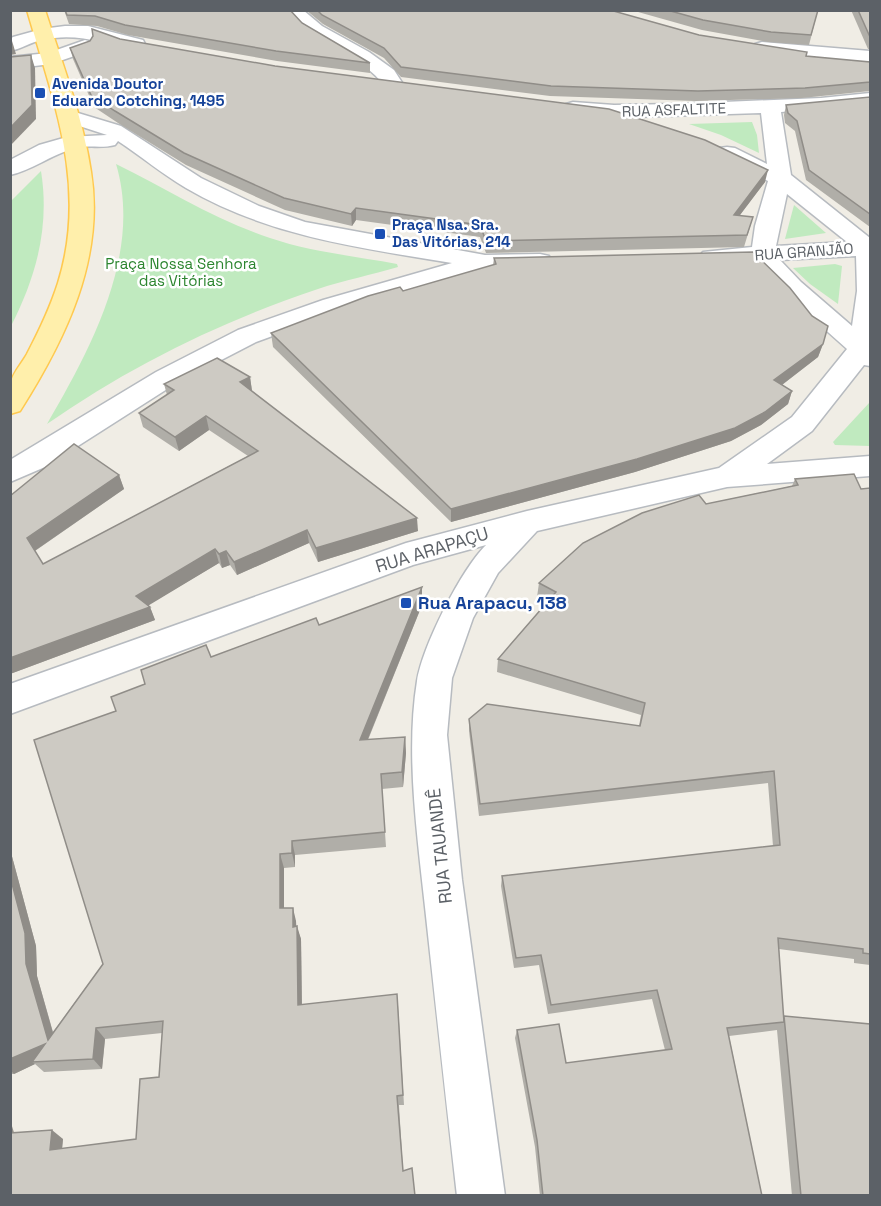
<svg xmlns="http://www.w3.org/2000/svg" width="881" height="1206" viewBox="0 0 881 1206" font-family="'Space Grotesk',sans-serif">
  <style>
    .green { fill: #c0eabf }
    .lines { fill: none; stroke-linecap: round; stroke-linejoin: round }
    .minor-casing { stroke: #b7bbc0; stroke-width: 3 }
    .major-casing { stroke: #ffc94f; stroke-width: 3 }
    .minor { fill: #fff; fill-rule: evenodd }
    .major { fill: #ffefab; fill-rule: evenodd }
    .wall { fill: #b0aea8 }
    .shaded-wall { fill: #908d88 }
    .building { fill: #cdcac3; stroke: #908d88; stroke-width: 1.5 }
    .transit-dot { fill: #1a4fb4; stroke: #fff; stroke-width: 2 }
    .labels { text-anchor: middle; stroke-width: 5; stroke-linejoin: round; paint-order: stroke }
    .far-transit-label { font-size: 15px; font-weight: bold; fill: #164399; stroke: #fff; text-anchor: start }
    .far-street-label { font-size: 15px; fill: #5c6167; stroke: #fff }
    .far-park-label { font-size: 15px; fill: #2c852f; stroke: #fff }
    .street-label { font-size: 18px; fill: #5c6167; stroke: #fff }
    .transit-label { font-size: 18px; font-weight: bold; fill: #164399; stroke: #fff; text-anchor: start }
  </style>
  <rect width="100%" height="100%" fill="#f0ede5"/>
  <g class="green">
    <path d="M 752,122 L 757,135 L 759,153 L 721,135 L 689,124 Z"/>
    <path d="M 116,164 C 167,189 215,220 270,238 C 311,252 355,256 397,264 L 398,267 C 372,275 344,280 318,289 C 222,321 130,366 47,424 C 90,350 143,253 116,164 Z"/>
    <path d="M 41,171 C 50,227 36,277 11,326 L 11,201 Z"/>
    <path d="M 794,205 L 826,233 L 785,239 Z"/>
    <path d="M 835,264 L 842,266 L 838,304 L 810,284 L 793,268 Z"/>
    <path d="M 870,402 L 870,446 L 835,445 L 833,442 Z"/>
  </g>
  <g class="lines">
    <g class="minor-casing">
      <g id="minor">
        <path d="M 284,10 L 303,10 L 322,26 L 369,52 L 394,70 L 403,84 L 400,88 L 386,88 C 361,51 310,46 284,10 Z"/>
        <path d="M 65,26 L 88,26 L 143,40 L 145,44 L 143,48 L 136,50 C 103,43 76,32 42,40 C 31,42 21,49 10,51 L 10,39 L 13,37 L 42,29 Z"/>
        <path d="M 85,40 L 92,42 L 94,46 L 92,50 L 51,64 L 10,69 L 10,57 L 48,53 Z"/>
        <path d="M 762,42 L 870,51 L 870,63 L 755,52 L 753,48 L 755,44 Z"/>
        <path d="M 870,93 L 870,105 L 781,112 L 791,175 L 870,238 L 870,366 L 864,365 L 812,431 L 767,464 L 870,456 L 870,476 L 727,487 L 537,531 L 498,573 L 473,618 L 452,678 L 447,735 L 462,880 L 505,1196 L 457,1196 C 446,1102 436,1009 426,916 C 418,841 405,755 417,681 C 423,645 461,570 486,545 L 413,565 L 10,714 L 10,684 L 406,543 L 527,511 L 719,468 L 792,417 L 847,349 L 783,292 L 755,262 L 711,264 L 703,262 L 699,257 L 703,252 L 752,247 L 755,226 L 768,181 L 719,158 L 716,153 L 719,148 L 727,147 L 735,148 L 767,164 L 761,113 L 635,117 L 566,112 L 563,108 L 566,104 L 573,102 L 614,105 L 676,104 L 821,98 ZM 787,194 L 847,242 L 776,246 ZM 856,256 L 857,291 L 852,326 L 801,282 L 780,260 Z"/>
        <path d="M 68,110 L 121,126 L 201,178 L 259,206 L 305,222 L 485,255 L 540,254 L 549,256 L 552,261 L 549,266 L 540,268 L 485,269 L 341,311 L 256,342 L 175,384 L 45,467 L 10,482 L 10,460 L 156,372 L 238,330 L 323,300 L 452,263 C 360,248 268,236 186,188 C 162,174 141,156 118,141 L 115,145 C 101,149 86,144 72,149 C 51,155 32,170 10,175 L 10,160 L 39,145 L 67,137 L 107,135 L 61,120 L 58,116 L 61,112 Z"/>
      </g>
    </g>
    <g class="major-casing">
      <path id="major" d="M 27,10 L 45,10 C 62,63 83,117 91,172 C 105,259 65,340 20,411 L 10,414 C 10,405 8,391 11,382 C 13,373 22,363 27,354 C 39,331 50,308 58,283 C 88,187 54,103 27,10 Z"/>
    </g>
    <use href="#minor" class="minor"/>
    <use href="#major" class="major"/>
  </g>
  <g class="wall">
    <path d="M 64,10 L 290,10 L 302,23 L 370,63 L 370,73 L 277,61 L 128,35 L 97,26 L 69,24 Z"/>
    <path d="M 306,10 L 610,10 L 699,35 L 806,56 L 870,62 L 870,91 L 802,98 L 696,101 L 550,96 L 401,77 L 384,58 L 323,24 Z"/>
    <path d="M 631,10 L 818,10 L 809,45 L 768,42 L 702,30 Z"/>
    <path d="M 851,10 L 870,10 L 870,49 L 868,49 Z"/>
    <path d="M 120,39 L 765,182 L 739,216 L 753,217 L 744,247 L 486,253 L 480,237 L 356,220 L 352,226 L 285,210 L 186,165 L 118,123 L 94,107 L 73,59 L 70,48 Z"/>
    <path d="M 870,97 L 870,227 L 806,180 L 795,131 L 785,123 L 784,115 L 786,105 Z"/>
    <path d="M 494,258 L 823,344 L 818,357 L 782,385 L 792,391 L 788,404 L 761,425 L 731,441 L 635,472 L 451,522 L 273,347 L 271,333 L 403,291 L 493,265 Z"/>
    <path d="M 250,377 L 252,391 L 418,531 L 318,562 L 309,543 L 237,575 L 230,565 L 222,568 L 219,563 L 148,605 L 150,607 L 155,620 L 10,674 L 10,496 L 119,475 L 124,489 L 35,551 L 43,564 L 248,456 L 209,430 L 179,451 L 143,427 L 139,413 L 167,395 L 164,384 Z"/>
    <path d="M 795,479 L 861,489 L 870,488 L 870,965 L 854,963 L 854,959 L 779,949 L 783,1016 L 870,1196 L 792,1196 L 777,1030 L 729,1036 L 762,1196 L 540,1196 L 535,1147 L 515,1038 L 517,1030 L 566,1063 L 665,1050 L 652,999 L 548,1014 L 539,965 L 514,968 L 501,886 L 502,876 L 773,846 L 768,783 L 479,816 L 469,731 L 469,719 L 639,726 L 641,715 L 497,672 L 498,659 L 547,602 L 537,597 L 539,583 L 706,504 L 792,486 Z"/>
    <path d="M 422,587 L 422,605 L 368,740 L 405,737 L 406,753 L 403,787 L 382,789 L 386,847 L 295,855 L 295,867 L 284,868 L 284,908 L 296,921 L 296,926 L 301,939 L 302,1005 L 398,1005 L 404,1105 L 399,1105 L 403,1171 L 415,1196 L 10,1196 L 14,1133 L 63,1139 L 62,1149 L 136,1139 L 159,1077 L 162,1033 L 105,1039 L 102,1069 L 44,1072 L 35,1064 L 14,1074 L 10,1074 L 10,849 L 36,946 L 37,976 L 53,1032 L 103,964 L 116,711 L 145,684 L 211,657 L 319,625 Z"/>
  </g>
  <g class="shaded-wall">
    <path d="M 10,41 L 12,41 L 16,54 L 10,55 Z"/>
    <path d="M 31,55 L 35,68 L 36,119 L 10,146 L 10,128 Z"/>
    <path d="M 768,170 L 765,182 L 731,227 L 734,215 Z"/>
    <path d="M 356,208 L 356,220 L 352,226 L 351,214 Z"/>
    <path d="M 823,344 L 818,357 L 770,394 L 774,380 Z"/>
    <path d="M 250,377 L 252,391 L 243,396 L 240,382 Z"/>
    <path d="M 792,391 L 788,404 L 761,425 L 731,441 L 635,472 L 451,522 L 451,509 Z"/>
    <path d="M 206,416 L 209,430 L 179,451 L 175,437 Z"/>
    <path d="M 119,475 L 124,489 L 33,552 L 27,538 Z"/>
    <path d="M 417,518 L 418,531 L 318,562 L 316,548 Z"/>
    <path d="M 307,530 L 309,543 L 237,575 L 234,562 Z"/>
    <path d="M 215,549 L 219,563 L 141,610 L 136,596 Z"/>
    <path d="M 226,551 L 230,565 L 222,568 L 219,554 Z"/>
    <path d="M 422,587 L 422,605 L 361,756 L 360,740 Z"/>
    <path d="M 150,607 L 155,620 L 10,674 L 10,658 Z"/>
    <path d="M 405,737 L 406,753 L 403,787 L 402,772 Z"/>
    <path d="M 292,841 L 295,855 L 295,867 L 292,853 Z"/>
    <path d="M 10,849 L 36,946 L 37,976 L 58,1051 L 48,1040 L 26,964 L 10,876 Z"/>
    <path d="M 280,854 L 284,868 L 284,921 L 280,908 Z"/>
    <path d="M 293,908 L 296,921 L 297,940 L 293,927 Z"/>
    <path d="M 297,926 L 301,939 L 302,1017 L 298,1005 Z"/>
    <path d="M 96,1028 L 105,1039 L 102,1069 L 93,1059 Z"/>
    <path d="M 45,1044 L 32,1062 L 35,1064 L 14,1074 L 10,1070 L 10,1059 Z"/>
    <path d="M 10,1120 L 17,1142 L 10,1137 Z"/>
    <path d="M 52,1130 L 63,1139 L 61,1159 L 50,1150 Z"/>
  </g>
  <g class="building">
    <path d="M 65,10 L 290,10 L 302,23 L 370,63 L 276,51 L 125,25 L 95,16 L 67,15 Z"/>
    <path d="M 317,10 L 610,10 L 699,35 L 807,52 L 806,56 L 870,62 L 870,82 L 805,88 L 698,91 L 551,86 L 401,67 L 384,48 L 322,15 Z"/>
    <path d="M 667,10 L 818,10 L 811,35 L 771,32 L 703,20 Z"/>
    <path d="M 858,10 L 870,10 L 870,37 Z"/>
    <path d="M 92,29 L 120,39 L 275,66 L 609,109 L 705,140 L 768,170 L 734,215 L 753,217 L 747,235 L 486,241 L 480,225 L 356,208 L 351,214 L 284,198 L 184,153 L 115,111 L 91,95 L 70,48 L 90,41 L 93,36 Z"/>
    <path d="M 31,55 L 32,105 L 10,128 L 10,57 Z"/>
    <path d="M 870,97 L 870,214 L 809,170 L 797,121 L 788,113 L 786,105 Z"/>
    <path d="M 753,252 L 790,288 L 812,316 L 828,326 L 823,344 L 774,380 L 792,391 L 765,412 L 735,428 L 637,459 L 451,509 L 271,333 L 368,296 L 400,287 L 403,291 L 496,264 L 494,258 Z"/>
    <path d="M 217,358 L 250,377 L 240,382 L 417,518 L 316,548 L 307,530 L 234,562 L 226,551 L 219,554 L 215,549 L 136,596 L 150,607 L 10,658 L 10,496 L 74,444 L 119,475 L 27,538 L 43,564 L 258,451 L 206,416 L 175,437 L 139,413 L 174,390 L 164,384 Z"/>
    <path d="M 854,474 L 861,489 L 870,488 L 870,954 L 863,953 L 863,949 L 778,938 L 784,1022 L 727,1028 L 762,1196 L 543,1196 L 537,1140 L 517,1030 L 559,1024 L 566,1063 L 672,1049 L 657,990 L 551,1005 L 541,955 L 516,958 L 502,876 L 780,845 L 774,771 L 480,804 L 469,719 L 487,704 L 640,726 L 645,703 L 498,659 L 556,592 L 539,583 L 583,543 L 642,513 L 699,495 L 706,504 L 798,485 L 795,479 Z"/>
    <path d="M 422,587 L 360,740 L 405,737 L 402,772 L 381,774 L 385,832 L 292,841 L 292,853 L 280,854 L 280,908 L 293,908 L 293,927 L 297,926 L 298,1005 L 397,994 L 403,1095 L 397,1096 L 403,1171 L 412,1168 L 415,1196 L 10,1196 L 10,1133 L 52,1130 L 50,1150 L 136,1139 L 140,1079 L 159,1077 L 163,1021 L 96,1028 L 93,1059 L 32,1062 L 45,1044 L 10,1059 L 10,876 L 25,933 L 26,964 L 48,1040 L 103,964 L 34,740 L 116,711 L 111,697 L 145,684 L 141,670 L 206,645 L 211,657 L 316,618 L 319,625 Z"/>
    <path d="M 784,1016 L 870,1024 L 870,1196 L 801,1196 Z"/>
  </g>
  <g class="transit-dot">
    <rect x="34" y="87" width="12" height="12" rx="3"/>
    <rect x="374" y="228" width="12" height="12" rx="3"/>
    <rect x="400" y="597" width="12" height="12" rx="3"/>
  </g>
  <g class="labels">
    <g class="far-transit-label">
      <text x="52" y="89">Avenida Doutor<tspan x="52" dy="17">Eduardo Cotching, 1495</tspan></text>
      <text x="392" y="230">Praça Nsa. Sra.<tspan x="392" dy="17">Das Vitórias, 214</tspan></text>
    </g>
    <g class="far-street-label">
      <text transform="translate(674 110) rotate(-2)" y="5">RUA ASFALTITE</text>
      <text transform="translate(804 252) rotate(-4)" y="5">RUA GRANJÃO</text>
    </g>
    <g class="far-park-label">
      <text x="181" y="269">Praça Nossa Senhora<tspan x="181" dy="17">das Vitórias</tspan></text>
    </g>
    <g class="street-label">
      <text transform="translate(432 550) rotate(-17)" y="6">RUA ARAPAÇU</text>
      <text transform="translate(440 846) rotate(-96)" y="6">RUA TAUANDÊ</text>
    </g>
    <g class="transit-label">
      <text x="418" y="609">Rua Arapacu, 138</text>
    </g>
  </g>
  <rect width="881" height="1206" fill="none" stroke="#5c6167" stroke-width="24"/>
</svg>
